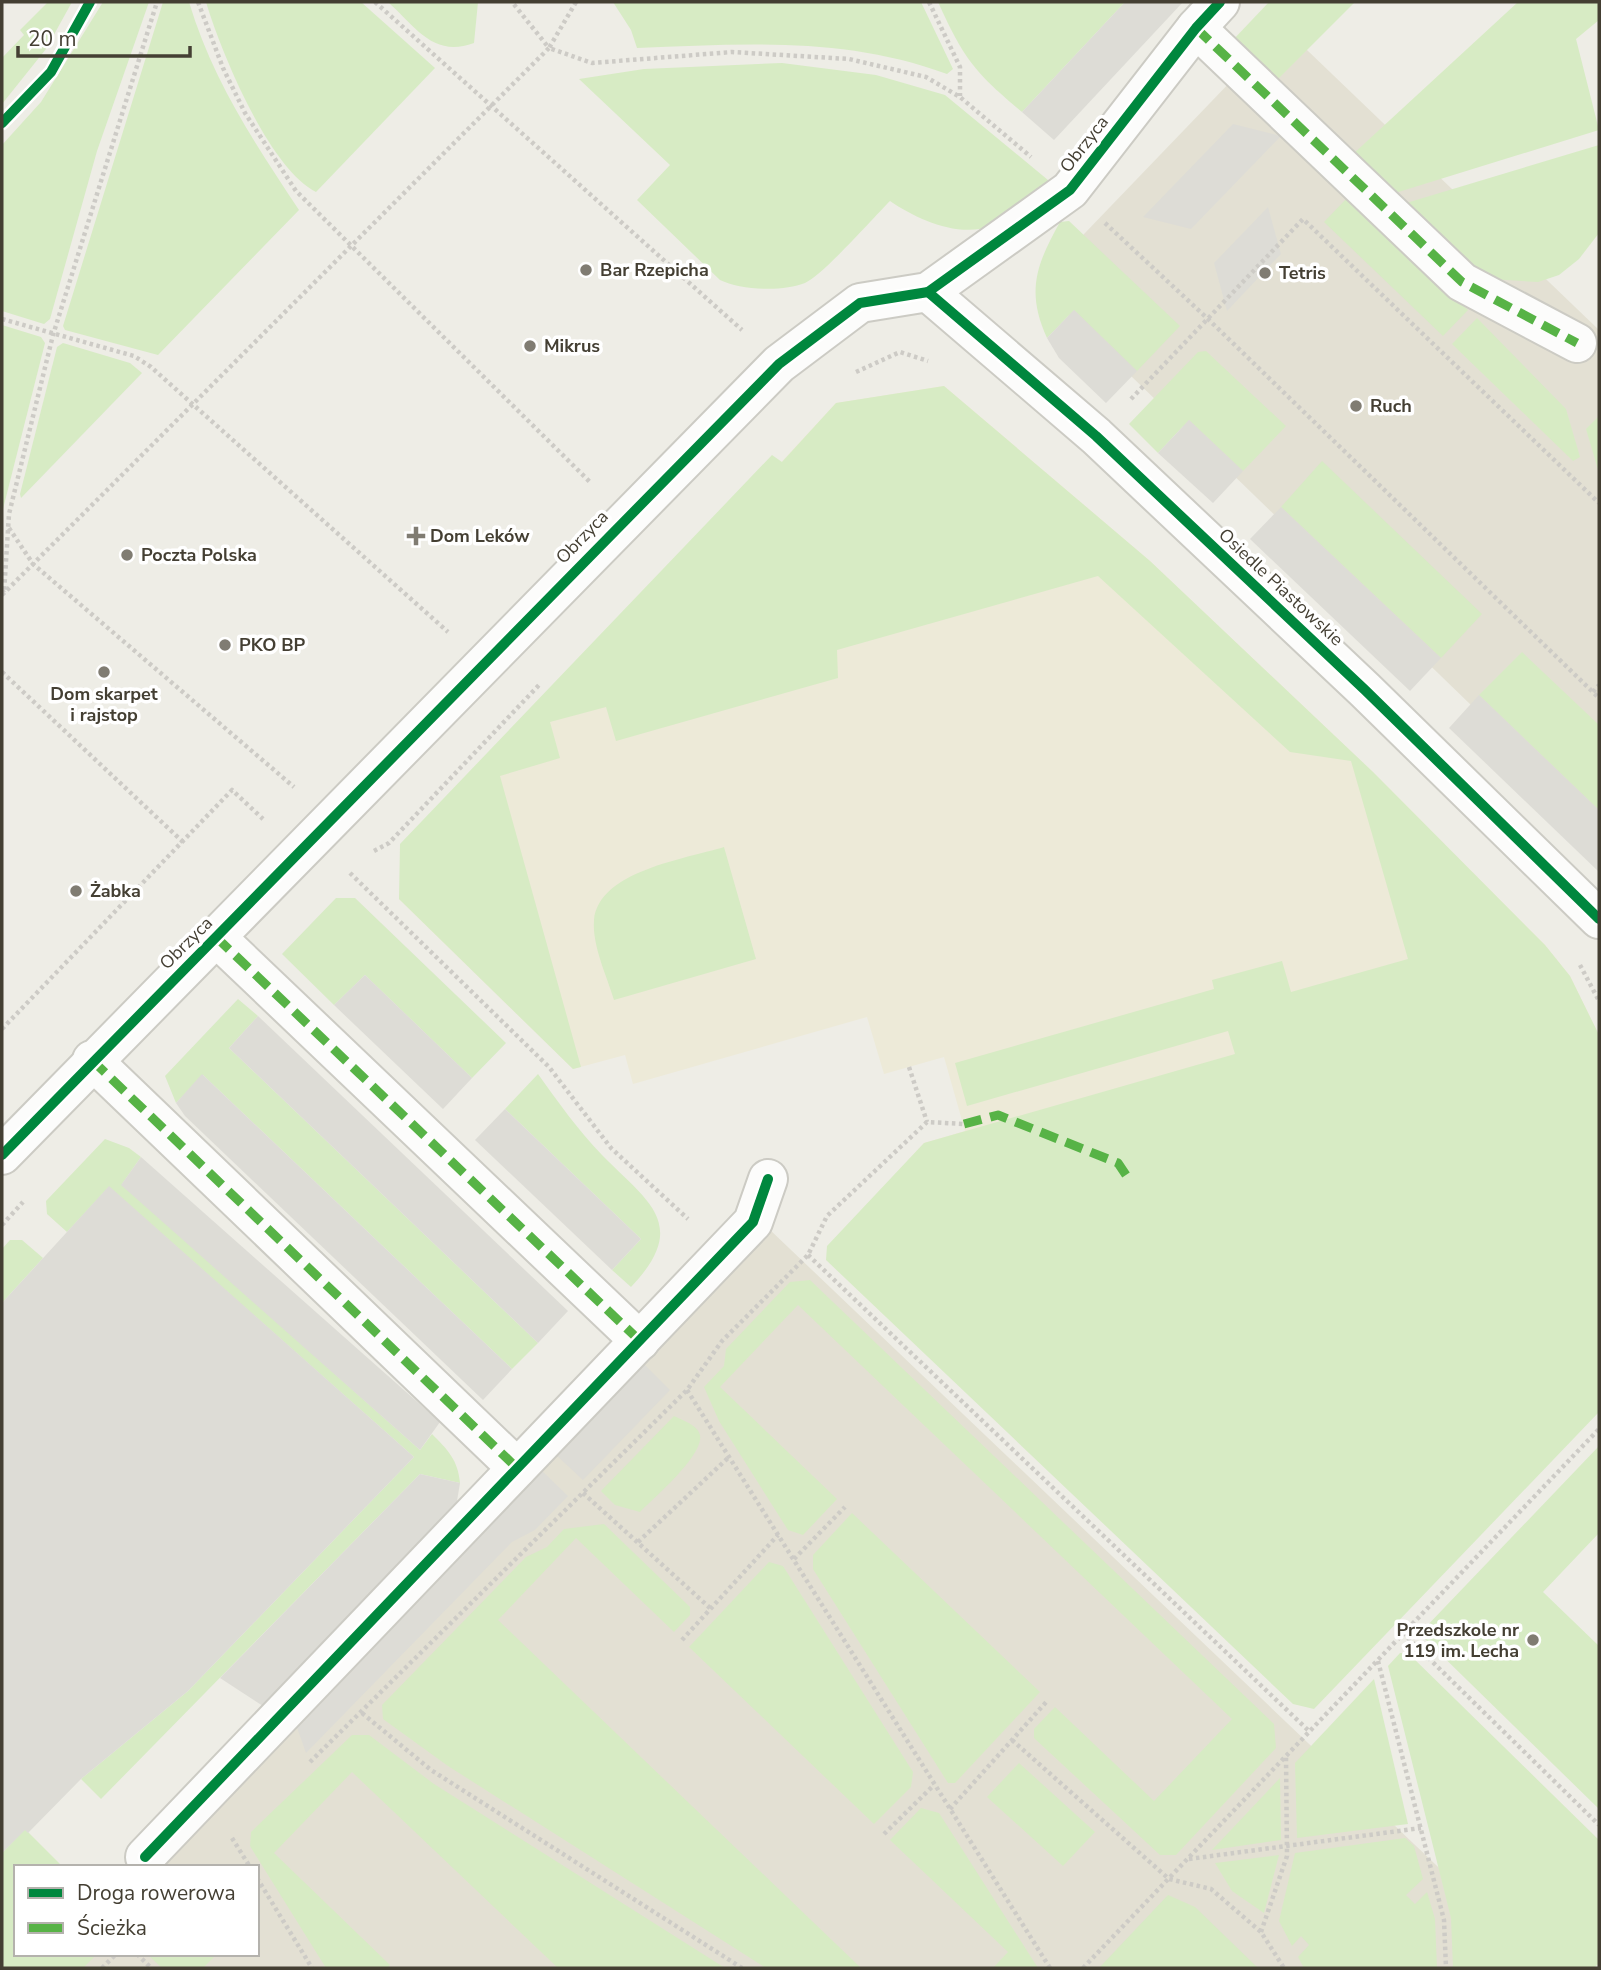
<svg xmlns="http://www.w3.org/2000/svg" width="1601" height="1970" viewBox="0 0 1601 1970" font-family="'Nunito Sans',sans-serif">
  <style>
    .residential { fill: #e3e0d3 }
    .education { fill: #edead8 }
    .green { fill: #d7ebc4 }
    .parking { fill: #dddcd6 }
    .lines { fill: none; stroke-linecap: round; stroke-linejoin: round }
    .street-casing { stroke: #cccbc4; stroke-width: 42 }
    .path { stroke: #cdcbc6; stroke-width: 4.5; stroke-dasharray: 3.5 3.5; stroke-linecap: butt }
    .street { stroke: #fcfcfb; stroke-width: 38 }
    .quiet { stroke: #57b346; stroke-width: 9; stroke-dasharray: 18 9; stroke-linecap: butt }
    .cycleway-casing { stroke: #fff; stroke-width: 15 }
    .cycleway { stroke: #00873e; stroke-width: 10 }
    .poi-dot { fill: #807c72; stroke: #fff; stroke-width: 2.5 }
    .labels { text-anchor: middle; stroke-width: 7; stroke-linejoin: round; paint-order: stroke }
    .street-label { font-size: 18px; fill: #443f33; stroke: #fff }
    .poi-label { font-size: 18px; font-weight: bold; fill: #443f33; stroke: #fff; text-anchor: start }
  </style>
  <rect width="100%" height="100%" fill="#eeede6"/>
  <g class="residential">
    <path d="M 1283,27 L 1599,330 L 1599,829 L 1036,284 Z"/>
    <path d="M 768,1228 L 1544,1968 L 60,1968 L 74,1954 L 257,1954 L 257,1867 L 157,1867 Z"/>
  </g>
  <path class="education" d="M 944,386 L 1150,561 L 1373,772 L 1545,945 L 1570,976 L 1599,1035 L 846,1228 L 924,1143 L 965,1131 L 944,1057 L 884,1074 L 867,1017 L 633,1084 L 625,1055 L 573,1069 L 399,899 L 401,874 L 836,403 Z"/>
  <g class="green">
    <path d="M 48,2 L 72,2 L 46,49 L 2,104 L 2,58 L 24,35 L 20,30 Z"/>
    <path d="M 103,2 L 149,2 L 97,151 L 50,319 L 44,324 L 2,311 L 2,145 L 41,102 Z"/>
    <path d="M 163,2 L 189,2 C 212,79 255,144 299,210 L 158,355 L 65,330 L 63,326 Z"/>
    <path d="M 206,2 L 361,2 L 435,68 L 316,192 C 269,169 221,52 206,2 Z"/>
    <path d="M 388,2 L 478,2 L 474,43 C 433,58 416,27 388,2 Z"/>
    <path d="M 613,2 L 921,2 L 953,69 L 947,74 C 844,36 743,44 637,48 L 631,30 Z"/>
    <path d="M 938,2 L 1125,2 L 1022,112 C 974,72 964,59 938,2 Z"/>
    <path d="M 1269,2 L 1355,2 L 1275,82 L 1232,41 Z"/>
    <path d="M 1518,2 L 1599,2 L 1599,20 L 1576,39 L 1599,130 L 1392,194 L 1352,155 Z"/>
    <path d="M 782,63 L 876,75 L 945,95 L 1054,185 C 1035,198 1015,217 994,225 C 960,239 918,220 890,201 C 873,218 823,275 805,283 C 783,292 740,290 720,280 L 637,200 L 670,165 L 579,79 L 644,69 Z"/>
    <path d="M 1599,145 L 1599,233 L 1579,259 L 1559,275 L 1538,282 L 1490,279 L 1468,266 L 1403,204 Z"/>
    <path d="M 1349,196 L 1468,310 L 1443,336 L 1324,222 Z"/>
    <path d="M 1069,221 L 1180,326 L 1137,371 L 1074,310 L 1047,338 C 1026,292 1036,265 1060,222 Z"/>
    <path d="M 1477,318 L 1566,409 L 1580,457 L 1573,461 L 1452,344 Z"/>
    <path d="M 2,325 L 41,337 L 45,343 L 2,513 Z"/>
    <path d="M 63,343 L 130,363 L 142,373 L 21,498 L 20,494 L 57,347 Z"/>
    <path d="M 1206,351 L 1286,426 L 1243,471 L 1189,420 L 1158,453 L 1129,424 L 1198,352 Z"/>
    <path d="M 944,386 L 1150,561 L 1373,772 L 1545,945 L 1570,976 L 1599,1035 L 1599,1412 L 1314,1709 L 1293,1704 L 826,1260 L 827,1246 L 924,1143 L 1235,1054 L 1228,1031 L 967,1106 L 955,1063 L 1214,989 L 1212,980 L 1282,961 L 1291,992 L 1408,959 L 1351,761 L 1290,752 L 1098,576 L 837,650 L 838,678 L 616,741 L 606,707 L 550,722 L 560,758 L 500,776 L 581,1067 L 573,1069 L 399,899 L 400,844 L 772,455 L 782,462 L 836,403 Z"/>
    <path d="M 1599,416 L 1599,473 L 1586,429 Z"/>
    <path d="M 1322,461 L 1482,614 L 1441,658 L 1281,507 Z"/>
    <path d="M 1522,652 L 1599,725 L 1599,810 L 1479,695 Z"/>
    <path d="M 724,847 L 756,959 L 614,1000 C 607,976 592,946 594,920 C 599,871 685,859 724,847 Z"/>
    <path d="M 336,898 L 355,898 L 506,1043 L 472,1078 L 365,975 L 334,1005 L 282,954 Z"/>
    <path d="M 238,999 L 258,1016 L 229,1048 L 538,1343 L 512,1369 L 203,1075 L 176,1103 L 165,1076 Z"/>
    <path d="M 538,1074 C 558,1102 578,1130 602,1155 C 647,1201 691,1224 631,1287 L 612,1270 L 641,1239 L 505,1109 Z"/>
    <path d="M 105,1139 L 129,1148 L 141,1157 L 122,1184 L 420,1450 L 432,1434 C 448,1450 458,1460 460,1483 L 420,1474 L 101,1799 L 81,1779 L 188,1691 L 414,1457 L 109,1187 L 67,1232 L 47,1214 L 46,1201 Z"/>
    <path d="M 10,1240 L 22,1240 L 43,1258 L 2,1303 L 2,1249 Z"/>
    <path d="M 810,1280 L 1274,1724 L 1276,1748 L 1176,1855 L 1160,1855 L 1034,1738 L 1034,1729 L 1055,1707 L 1154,1801 L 1232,1719 L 798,1305 L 720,1387 L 837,1499 L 803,1535 L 788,1530 L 719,1421 L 704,1387 L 724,1366 L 726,1349 L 790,1282 Z"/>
    <path d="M 674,1416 C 682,1420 698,1425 700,1435 C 704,1455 655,1497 640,1512 L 615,1505 L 601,1491 Z"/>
    <path d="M 1599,1446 L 1599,1533 L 1543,1592 L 1599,1646 L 1599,1809 L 1423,1637 L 1422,1631 Z"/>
    <path d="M 852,1513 L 1040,1692 L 955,1783 L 948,1783 L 813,1569 L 813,1555 Z"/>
    <path d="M 604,1524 L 690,1607 L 690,1615 L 674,1632 L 576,1538 L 498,1620 L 861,1968 L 766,1968 L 448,1766 L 383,1719 L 382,1705 L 526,1557 L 547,1547 L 564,1529 Z"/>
    <path d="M 769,1562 L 783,1566 L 913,1772 L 911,1787 L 874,1824 L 689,1647 Z"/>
    <path d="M 1400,1653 L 1408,1653 L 1599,1840 L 1599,1963 L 1594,1968 L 1453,1968 L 1451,1918 L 1388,1666 Z"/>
    <path d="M 1374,1679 L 1408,1824 L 1297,1838 L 1295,1763 Z"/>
    <path d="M 352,1735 L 369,1735 L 434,1784 L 725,1968 L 558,1968 L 352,1772 L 274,1853 L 390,1965 L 387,1968 L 326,1968 L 250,1846 L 251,1832 Z"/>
    <path d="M 1019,1763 L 1095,1832 L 1063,1866 L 987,1797 Z"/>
    <path d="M 1280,1778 L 1281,1840 L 1212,1850 Z"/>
    <path d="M 921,1808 L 939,1813 L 1038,1968 L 993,1968 L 1008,1952 L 890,1840 Z"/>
    <path d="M 25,1829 L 63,1867 L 16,1867 L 16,1954 L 97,1954 L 83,1968 L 2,1968 L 2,1853 Z"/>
    <path d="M 1405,1838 L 1414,1846 L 1423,1879 L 1406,1895 L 1415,1904 L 1427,1892 L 1435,1919 L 1437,1968 L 1304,1968 L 1298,1957 L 1309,1945 L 1301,1936 L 1292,1946 L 1279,1921 L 1295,1853 Z"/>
    <path d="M 1279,1855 L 1264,1913 L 1232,1891 L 1215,1863 Z"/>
    <path d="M 1168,1895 L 1195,1907 L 1258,1968 L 1099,1968 Z"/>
    <path d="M 147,1954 L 217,1954 L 203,1968 L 162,1968 Z"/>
  </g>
  <g class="parking">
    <path d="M 1125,2 L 1183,2 L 1054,140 L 1022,112 Z"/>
    <path d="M 1233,124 L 1281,136 L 1191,229 L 1143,217 Z"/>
    <path d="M 1268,207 L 1281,254 L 1227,311 L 1214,263 Z"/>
    <path d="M 1074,310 L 1137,371 L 1106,403 L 1059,358 L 1047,338 Z"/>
    <path d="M 1189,420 L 1243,471 L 1213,503 L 1158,453 Z"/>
    <path d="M 1281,507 L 1441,658 L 1410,691 L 1250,539 Z"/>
    <path d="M 1479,695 L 1599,810 L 1599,872 L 1449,728 Z"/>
    <path d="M 365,975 L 472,1078 L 443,1109 L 334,1005 Z"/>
    <path d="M 258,1016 L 568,1311 L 538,1343 L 229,1048 Z"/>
    <path d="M 202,1074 L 512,1369 L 483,1400 L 185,1116 L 176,1103 Z"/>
    <path d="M 505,1109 L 641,1239 L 612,1270 L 475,1140 Z"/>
    <path d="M 141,1157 L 440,1422 L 420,1450 L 121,1185 Z"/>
    <path d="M 109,1186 L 414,1457 L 188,1691 L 81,1779 L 28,1833 L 25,1830 L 2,1853 L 2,1303 Z"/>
    <path d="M 641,1361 L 670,1390 L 583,1480 L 553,1452 Z"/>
    <path d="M 538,1467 L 568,1496 L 535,1530 L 512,1542 L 306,1753 L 294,1719 Z"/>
    <path d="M 420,1474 L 460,1483 L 457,1501 L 445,1518 L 263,1706 L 220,1678 Z"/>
  </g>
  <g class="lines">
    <g class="street-casing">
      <g id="street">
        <path d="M 1196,28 L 1462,282 L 1577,343"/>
        <path d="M 928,292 L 1096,436 L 1365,690 L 1599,919"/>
        <path d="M 216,937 L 640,1341"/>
        <path d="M 92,1060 L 517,1468"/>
        <path d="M 2,1155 L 779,364 L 860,303 L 928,292 L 1070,190 L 1196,28 L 1220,2"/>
        <path d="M 145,1857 L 753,1222 L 768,1179"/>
      </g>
    </g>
    <g class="path">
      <path d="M 198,2 L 223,68 L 245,113 L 296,191 L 591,483"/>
      <path d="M 375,2 L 742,330"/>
      <path d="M 576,2 L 549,48 L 592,63 L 732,52 L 849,59 L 926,77 L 960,97 L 1031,157"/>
      <path d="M 929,2 L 960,67 L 960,96"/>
      <path d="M 1105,223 L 1208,319 L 1599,698"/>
      <path d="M 2,319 L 134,356 L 151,367 L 448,632"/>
      <path d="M 856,372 L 900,352 L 928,361"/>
      <path d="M 1131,399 L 1303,219 L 1599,503"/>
      <path d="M 9,528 L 33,564 L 294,787"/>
      <path d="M 2,590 L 4,593 L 9,514 L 53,335 L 157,2"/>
      <path d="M 2,595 L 549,48 L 512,2"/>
      <path d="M 2,672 L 183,842"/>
      <path d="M 1593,692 L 1599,685"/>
      <path d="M 374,851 L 389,843 L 540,684"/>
      <path d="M 350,873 L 549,1067 L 611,1148 L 688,1219"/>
      <path d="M 1580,965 L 1599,1001"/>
      <path d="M 2,1029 L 232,790 L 263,819"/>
      <path d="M 909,1067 L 927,1122"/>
      <path d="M 2,1225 L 23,1202"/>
      <path d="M 808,1255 L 1310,1732"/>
      <path d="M 687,1390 L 1050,1968"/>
      <path d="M 583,1493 L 710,1608"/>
      <path d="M 638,1542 L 729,1457"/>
      <path d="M 794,1559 L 845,1507"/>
      <path d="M 1403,1633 L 1599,1825"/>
      <path d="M 682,1640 L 778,1535"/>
      <path d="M 1378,1661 L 1444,1920 L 1446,1968"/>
      <path d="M 362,1713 L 431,1770 L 742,1968"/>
      <path d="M 1012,1740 L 1169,1879 L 1211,1889 L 1261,1932 L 1284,1968"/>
      <path d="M 310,1762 L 687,1390 L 722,1341 L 808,1255 L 827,1216 L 927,1122 L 964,1124"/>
      <path d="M 950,1809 L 1048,1700"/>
      <path d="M 884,1834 L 934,1785"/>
      <path d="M 232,1838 L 250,1867"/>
      <path d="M 1189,1859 L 1421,1828"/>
      <path d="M 257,1878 L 312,1968"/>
      <path d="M 1261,1932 L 1287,1856 L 1286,1756"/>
      <path d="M 137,1954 L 151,1968"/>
      <path d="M 102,1968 L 116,1954"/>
      <path d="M 1083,1968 L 1599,1429"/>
    </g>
    <use href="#street" class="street"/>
    <g class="quiet">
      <path d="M 1196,28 L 1462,282 L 1577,343"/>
      <path d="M 216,937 L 640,1341"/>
      <path d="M 92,1060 L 517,1468"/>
      <path d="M 964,1124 L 998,1115 L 1118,1163 L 1126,1175"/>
    </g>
    <g class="cycleway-casing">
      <g id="cycleway">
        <path d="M 2,123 L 51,72 L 90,2"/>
        <path d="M 928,292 L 1096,436 L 1365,690 L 1599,919"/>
        <path d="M 2,1155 L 779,364 L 860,303 L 928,292 L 1070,190 L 1196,28 L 1220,2"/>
        <path d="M 145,1857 L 753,1222 L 768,1179"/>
      </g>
    </g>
    <use href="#cycleway" class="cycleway"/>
  </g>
  <g class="poi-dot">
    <circle cx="586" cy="270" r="7"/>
    <circle cx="1265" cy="273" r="7"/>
    <circle cx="530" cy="346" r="7"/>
    <circle cx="1356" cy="406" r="7"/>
    <path d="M412.5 525.5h7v7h7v7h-7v7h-7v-7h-7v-7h7z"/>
    <circle cx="127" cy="555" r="7"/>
    <circle cx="225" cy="645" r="7"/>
    <circle cx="104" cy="672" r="7"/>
    <circle cx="76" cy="891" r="7"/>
    <circle cx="1533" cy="1640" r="7"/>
  </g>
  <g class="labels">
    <g class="street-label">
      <text transform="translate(1084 144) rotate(-52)" y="6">Obrzyca</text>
      <text transform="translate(582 537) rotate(-46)" y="6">Obrzyca</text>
      <text transform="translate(1281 587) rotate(43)" y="6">Osiedle Piastowskie</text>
      <text transform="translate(186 943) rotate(-45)" y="6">Obrzyca</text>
    </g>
    <g class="poi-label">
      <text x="600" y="276">Bar Rzepicha</text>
      <text x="1279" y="279">Tetris</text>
      <text x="544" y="352">Mikrus</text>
      <text x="1370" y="412">Ruch</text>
      <text x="430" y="542">Dom Leków</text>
      <text x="141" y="561">Poczta Polska</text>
      <text x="239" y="651">PKO BP</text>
      <text x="104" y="700" text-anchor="middle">Dom skarpet<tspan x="104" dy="21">i rajstop</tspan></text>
      <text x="90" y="897">Żabka</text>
      <text x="1519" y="1636" text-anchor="end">Przedszkole nr<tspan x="1519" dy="21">119 im. Lecha</tspan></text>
    </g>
  </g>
  <rect width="1601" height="1970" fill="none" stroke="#443f33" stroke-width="7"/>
  <rect x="14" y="1865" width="245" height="91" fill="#ffffff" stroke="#b4b2ad" stroke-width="2"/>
  <rect x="28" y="1888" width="35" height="10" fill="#00873e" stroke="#b4b2ad" stroke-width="2"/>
  <text x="77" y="1900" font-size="21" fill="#443f33">Droga rowerowa</text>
  <rect x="28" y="1923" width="35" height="10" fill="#57b346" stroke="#b4b2ad" stroke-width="2"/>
  <text x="77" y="1935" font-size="21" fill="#443f33">Ścieżka</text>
  <path d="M18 46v10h172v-10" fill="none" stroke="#443f33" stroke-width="3.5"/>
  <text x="28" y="46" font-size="21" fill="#443f33" stroke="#ffffff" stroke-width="5" paint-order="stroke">20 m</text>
</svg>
